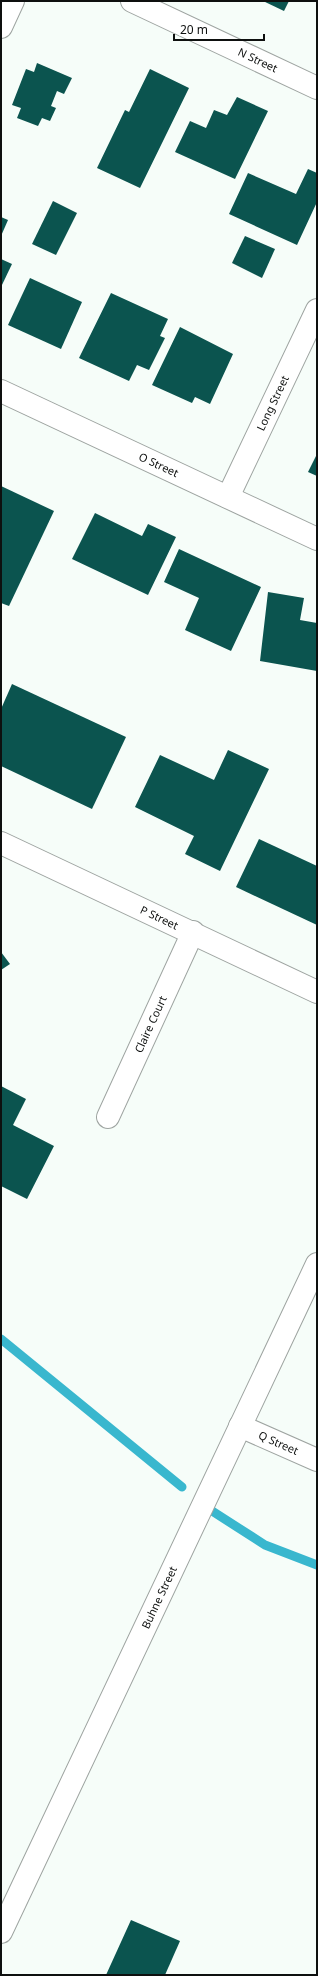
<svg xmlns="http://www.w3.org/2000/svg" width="318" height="1976" viewBox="0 0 318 1976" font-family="'Noto Sans',sans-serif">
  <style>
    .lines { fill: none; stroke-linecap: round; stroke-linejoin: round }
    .stream { stroke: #39b7ce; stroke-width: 9 }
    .building { fill: #0b544f }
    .minor-casing { stroke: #9ea4a1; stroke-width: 24 }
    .minor { stroke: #fff; stroke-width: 22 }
    .labels { text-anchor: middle; stroke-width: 4; stroke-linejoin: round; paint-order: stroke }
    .street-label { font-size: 11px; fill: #0e100f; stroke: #fff }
  </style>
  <rect width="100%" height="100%" fill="#f6fdf9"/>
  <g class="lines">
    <g class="stream">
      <path d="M 1,1339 L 182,1487"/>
      <path d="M 209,1509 L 265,1545 L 317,1565"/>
    </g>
  </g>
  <g class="building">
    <path d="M 263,1 L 289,1 L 284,11 Z"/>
    <path d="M 37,63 L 72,78 L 64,94 L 57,91 L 51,106 L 56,108 L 50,121 L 42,118 L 38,126 L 17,118 L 21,108 L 12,105 L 26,69 L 34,72 Z"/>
    <path d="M 150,69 L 189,88 L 140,188 L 97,168 L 125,110 L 129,112 Z"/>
    <path d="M 237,97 L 268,111 L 235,179 L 175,152 L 190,121 L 206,128 L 214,110 L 227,115 Z"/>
    <path d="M 308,169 L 317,173 L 317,202 L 297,245 L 229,214 L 248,173 L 296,194 Z"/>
    <path d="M 53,201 L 77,213 L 56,255 L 32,244 Z"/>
    <path d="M 1,217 L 8,220 L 1,236 Z"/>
    <path d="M 245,236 L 275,249 L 262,278 L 232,263 Z"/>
    <path d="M 1,259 L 12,264 L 1,287 Z"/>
    <path d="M 30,278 L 82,302 L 61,349 L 8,325 Z"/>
    <path d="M 111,293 L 168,319 L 160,336 L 165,338 L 149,370 L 137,365 L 129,381 L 79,358 Z"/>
    <path d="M 180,327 L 233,354 L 210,404 L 195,397 L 192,403 L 152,385 Z"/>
    <path d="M 317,454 L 317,476 L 308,472 Z"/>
    <path d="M 1,486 L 54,511 L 9,606 L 1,603 Z"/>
    <path d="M 95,513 L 142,536 L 148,524 L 176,537 L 148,595 L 72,559 Z"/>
    <path d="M 179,549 L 261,587 L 231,651 L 185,630 L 199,598 L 164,582 Z"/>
    <path d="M 268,592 L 304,598 L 300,620 L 317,623 L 317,671 L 260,661 Z"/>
    <path d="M 12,684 L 126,737 L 92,809 L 1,766 L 1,709 Z"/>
    <path d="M 228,750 L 269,769 L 220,871 L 185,854 L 194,836 L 135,807 L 160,755 L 214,780 Z"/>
    <path d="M 259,839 L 317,866 L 317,925 L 236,887 Z"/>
    <path d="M 1,952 L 10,964 L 1,970 Z"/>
    <path d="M 1,1086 L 26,1099 L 13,1125 L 54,1146 L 27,1199 L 1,1186 Z"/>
    <path d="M 131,1920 L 180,1941 L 165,1975 L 106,1975 Z"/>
  </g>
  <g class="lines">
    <g class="minor-casing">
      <g id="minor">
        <path id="s1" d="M 132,1 L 317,88"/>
        <path d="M 1,27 L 13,1"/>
        <path id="s2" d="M 1,391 L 317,539"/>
        <path id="s3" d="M 228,497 L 317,310"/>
        <path id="s4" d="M 1,843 L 317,992"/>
        <path id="s5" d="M 108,1117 L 193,932"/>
        <path id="s6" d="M 240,1426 L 317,1460"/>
        <path id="s7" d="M 1,1932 L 317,1264"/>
      </g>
    </g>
    <use href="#minor" class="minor"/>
  </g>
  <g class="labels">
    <g class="street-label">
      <text dy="4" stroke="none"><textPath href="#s1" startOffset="139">N Street</textPath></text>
      <text dy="4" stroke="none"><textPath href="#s3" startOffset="104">Long Street</textPath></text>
      <text dy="4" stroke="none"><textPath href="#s2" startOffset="174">O Street</textPath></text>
      <text dy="4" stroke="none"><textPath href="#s4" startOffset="175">P Street</textPath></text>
      <text dy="4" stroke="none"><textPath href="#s5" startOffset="102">Claire Court</textPath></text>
      <text dy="4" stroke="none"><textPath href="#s6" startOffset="42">Q Street</textPath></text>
      <text dy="4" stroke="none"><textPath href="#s7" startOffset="370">Buhne Street</textPath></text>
    </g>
  </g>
  <rect width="318" height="1976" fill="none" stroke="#0e100f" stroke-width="4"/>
  <path d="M174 34v6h90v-6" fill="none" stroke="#0e100f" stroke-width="2"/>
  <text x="180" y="34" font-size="12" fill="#0e100f" stroke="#ffffff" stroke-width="3" paint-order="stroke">20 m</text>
</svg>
